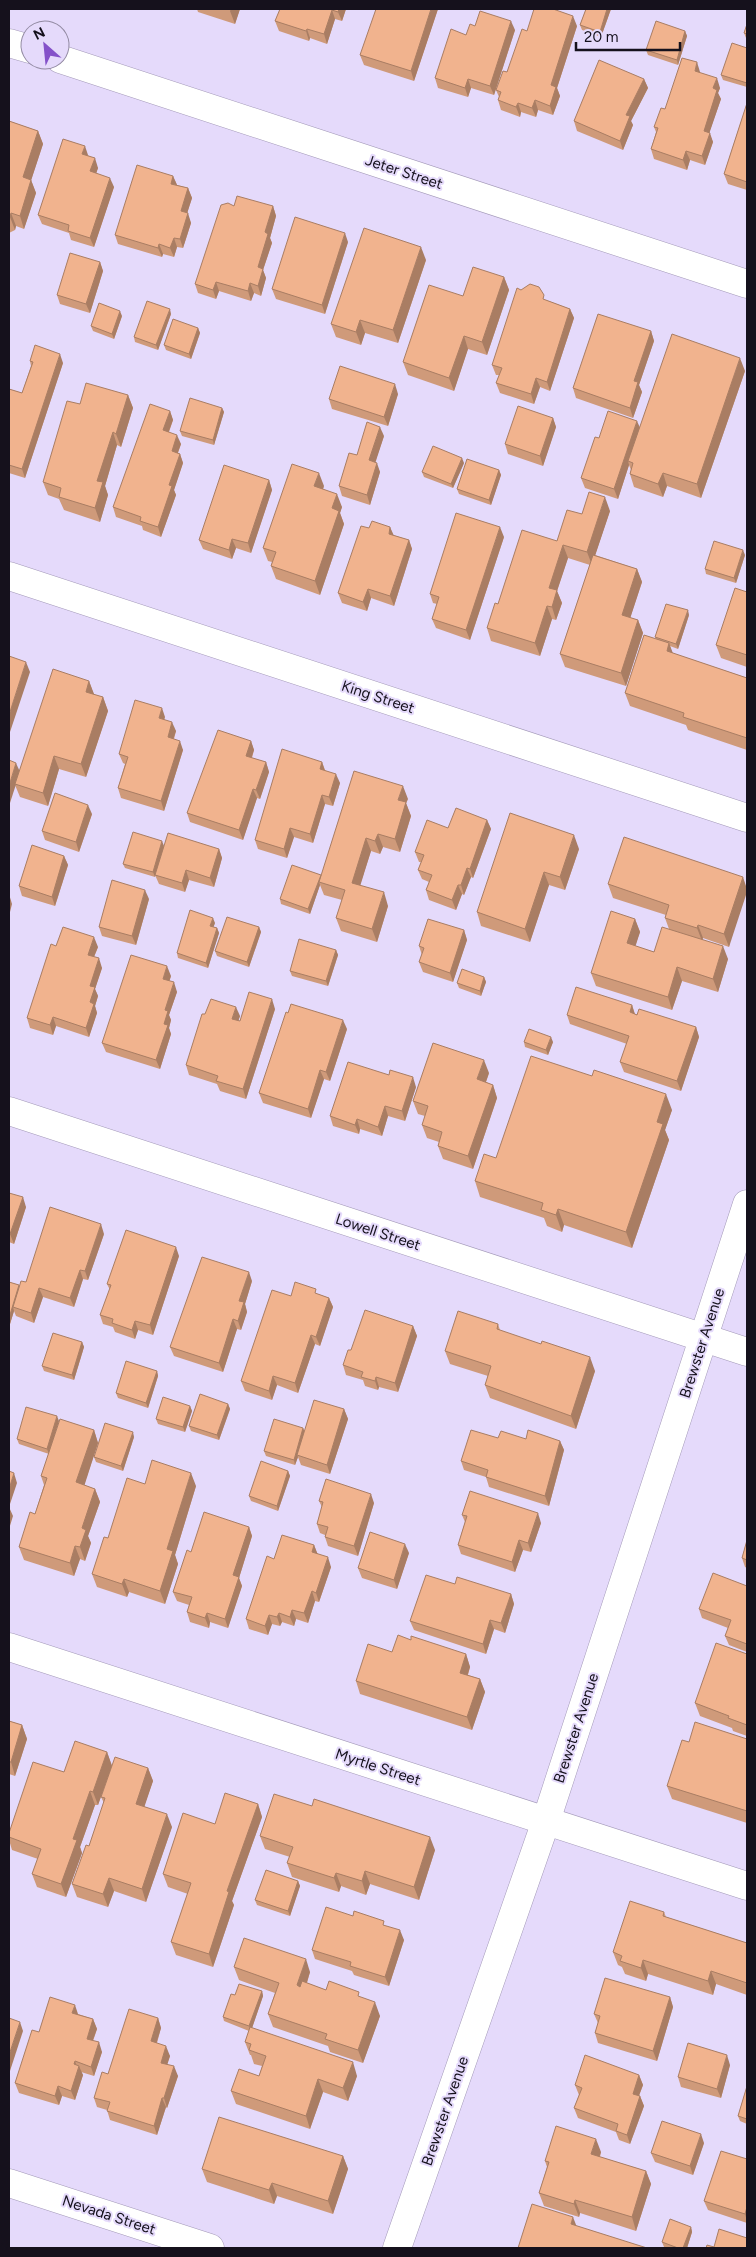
<svg xmlns="http://www.w3.org/2000/svg" width="756" height="2257" viewBox="0 0 756 2257" font-family="Figtree,sans-serif">
  <style>
    .lines { fill: none; stroke-linecap: round; stroke-linejoin: round }
    .minor-casing { stroke: #a49ab9; stroke-width: 29 }
    .minor { stroke: #fff; stroke-width: 28 }
    .wall { fill: #cf9a7a }
    .shaded-wall { fill: #a97d63 }
    .building { fill: #f1b38e; stroke: #a97d63 }
    .labels { text-anchor: middle; stroke-width: 4; stroke-linejoin: round; paint-order: stroke }
    .street-label { font-size: 15px; fill: #15111c; stroke: #e5dafb }
  </style>
  <rect width="100%" height="100%" fill="#e5dafb"/>
  <g class="lines">
    <g class="minor-casing">
      <g id="minor">
        <path d="M 9,43 L 30,49"/>
        <path d="M 60,59 L 747,284"/>
        <path d="M 9,576 L 747,818"/>
        <path d="M 9,1111 L 747,1352"/>
        <path d="M 9,1647 L 747,1886"/>
        <path d="M 9,2183 L 210,2248"/>
        <path d="M 397,2248 L 546,1821 L 747,1204"/>
      </g>
    </g>
    <use href="#minor" class="minor"/>
  </g>
  <g class="wall">
    <path d="M 197,9 L 240,9 L 235,24 L 198,12 Z"/>
    <path d="M 280,9 L 346,9 L 342,21 L 335,19 L 327,44 L 310,38 L 309,41 L 279,31 L 275,21 Z"/>
    <path d="M 438,9 L 414,81 L 364,65 L 360,55 Z"/>
    <path d="M 586,9 L 611,9 L 601,37 L 582,30 L 580,25 Z"/>
    <path d="M 747,24 L 747,39 L 746,38 L 744,33 Z"/>
    <path d="M 475,26 L 515,30 L 494,95 L 471,88 L 468,97 L 438,88 L 435,78 L 466,35 Z"/>
    <path d="M 577,26 L 557,88 L 560,96 L 553,115 L 538,110 L 536,117 L 521,112 L 520,117 L 501,110 L 498,100 L 499,97 L 496,90 L 507,72 L 527,31 Z"/>
    <path d="M 685,31 L 687,36 L 678,65 L 648,55 L 646,50 Z"/>
    <path d="M 747,48 L 747,87 L 723,80 L 721,75 Z"/>
    <path d="M 700,72 L 700,73 L 720,88 L 718,93 L 721,99 L 709,133 L 713,142 L 705,165 L 690,160 L 687,170 L 654,159 L 651,149 L 656,132 L 654,127 L 665,109 Z"/>
    <path d="M 644,79 L 648,88 L 631,121 L 633,125 L 623,150 L 577,131 L 574,121 Z"/>
    <path d="M 747,103 L 747,190 L 728,184 L 724,174 Z"/>
    <path d="M 9,121 L 38,131 L 43,144 L 31,180 L 36,193 L 24,229 L 16,226 L 15,230 L 9,233 Z"/>
    <path d="M 88,155 L 98,168 L 96,173 L 114,187 L 94,247 L 71,240 L 69,233 L 42,224 L 38,215 Z"/>
    <path d="M 173,176 L 177,185 L 188,188 L 192,198 L 187,213 L 191,223 L 183,248 L 177,247 L 174,257 L 163,254 L 162,257 L 118,244 L 115,235 Z"/>
    <path d="M 234,206 L 273,206 L 276,216 L 270,238 L 272,243 L 263,270 L 266,278 L 261,296 L 254,293 L 251,301 L 219,291 L 216,299 L 198,293 L 195,284 Z"/>
    <path d="M 348,242 L 325,314 L 276,299 L 272,289 Z"/>
    <path d="M 426,260 L 398,343 L 365,333 L 361,345 L 336,337 L 331,324 Z"/>
    <path d="M 100,262 L 103,271 L 90,313 L 60,304 L 57,295 Z"/>
    <path d="M 504,277 L 509,290 L 487,355 L 468,349 L 454,391 L 408,375 L 403,362 L 463,296 Z"/>
    <path d="M 546,300 L 570,309 L 574,318 L 550,391 L 540,387 L 534,404 L 500,393 L 496,383 L 499,375 L 496,375 L 492,365 Z"/>
    <path d="M 171,314 L 158,350 L 135,342 L 134,337 Z"/>
    <path d="M 122,316 L 114,339 L 93,331 L 91,326 Z"/>
    <path d="M 198,328 L 200,333 L 191,359 L 166,350 L 164,345 Z"/>
    <path d="M 651,331 L 654,341 L 639,385 L 642,392 L 633,418 L 576,398 L 573,388 Z"/>
    <path d="M 30,361 L 63,363 L 25,478 L 9,473 L 9,389 L 22,393 L 31,366 Z"/>
    <path d="M 745,371 L 701,498 L 667,486 L 663,497 L 634,487 L 630,474 L 631,470 L 629,465 L 618,499 L 585,488 L 581,478 L 599,438 L 640,427 Z"/>
    <path d="M 398,394 L 388,426 L 332,409 L 329,399 Z"/>
    <path d="M 128,395 L 133,408 L 121,447 L 117,445 L 105,486 L 108,495 L 100,522 L 64,510 L 59,499 L 48,495 L 43,482 L 80,404 Z"/>
    <path d="M 222,408 L 224,412 L 214,445 L 182,436 L 180,431 Z"/>
    <path d="M 170,411 L 173,420 L 169,432 L 181,444 L 178,453 L 180,454 L 183,463 L 174,490 L 176,495 L 161,537 L 143,530 L 142,526 L 116,517 L 113,507 Z"/>
    <path d="M 553,418 L 556,427 L 543,466 L 508,454 L 505,444 Z"/>
    <path d="M 384,436 L 375,462 L 380,472 L 370,505 L 342,496 L 339,486 L 357,455 Z"/>
    <path d="M 464,463 L 453,488 L 424,477 L 422,472 Z"/>
    <path d="M 499,470 L 501,475 L 491,505 L 459,494 L 457,489 Z"/>
    <path d="M 269,480 L 272,490 L 251,553 L 236,548 L 232,559 L 203,549 L 199,540 Z"/>
    <path d="M 324,486 L 323,489 L 342,507 L 340,513 L 344,524 L 320,595 L 276,579 L 271,566 L 272,562 L 268,561 L 263,548 Z"/>
    <path d="M 610,511 L 595,555 L 637,569 L 642,582 L 630,618 L 638,620 L 643,633 L 626,686 L 565,667 L 560,654 L 590,565 L 568,558 L 557,591 L 562,603 L 556,620 L 552,619 L 540,656 L 491,641 L 487,628 L 498,604 L 582,514 Z"/>
    <path d="M 390,527 L 393,535 L 409,540 L 412,549 L 394,606 L 371,598 L 367,611 L 342,603 L 338,593 L 369,528 Z"/>
    <path d="M 504,537 L 470,640 L 436,628 L 432,619 L 437,604 L 433,603 L 430,594 Z"/>
    <path d="M 745,555 L 736,583 L 706,574 L 705,569 Z"/>
    <path d="M 747,592 L 747,667 L 721,658 L 716,645 Z"/>
    <path d="M 689,615 L 678,649 L 670,646 L 672,653 L 747,678 L 747,750 L 688,730 L 686,725 L 630,706 L 625,693 L 656,639 L 655,637 Z"/>
    <path d="M 89,681 L 94,695 L 103,697 L 108,711 L 86,777 L 59,769 L 48,806 L 20,797 L 15,785 L 19,772 Z"/>
    <path d="M 165,717 L 164,719 L 176,731 L 174,739 L 183,750 L 164,811 L 121,798 L 118,788 L 125,764 L 123,763 L 119,754 Z"/>
    <path d="M 251,741 L 254,750 L 252,758 L 266,762 L 269,772 L 260,799 L 257,798 L 243,840 L 190,822 L 187,813 Z"/>
    <path d="M 322,762 L 325,770 L 340,783 L 333,806 L 325,804 L 313,843 L 294,837 L 287,858 L 258,849 L 255,840 Z"/>
    <path d="M 408,799 L 406,803 L 411,816 L 400,852 L 383,847 L 380,854 L 371,851 L 360,885 L 388,906 L 377,942 L 341,931 L 336,918 L 342,900 L 324,895 L 320,885 L 310,914 L 281,904 L 280,899 L 321,876 Z"/>
    <path d="M 92,814 L 79,852 L 45,840 L 42,831 Z"/>
    <path d="M 487,820 L 491,829 L 473,878 L 471,877 L 464,895 L 462,894 L 456,910 L 429,900 L 426,890 L 429,882 L 422,879 L 418,870 L 421,862 L 419,862 L 415,852 L 448,828 Z"/>
    <path d="M 164,846 L 219,849 L 222,858 L 214,887 L 189,880 L 185,892 L 159,884 L 155,875 L 155,877 L 125,868 L 123,864 Z"/>
    <path d="M 579,849 L 565,890 L 549,885 L 530,942 L 481,926 L 477,912 Z"/>
    <path d="M 64,856 L 68,865 L 55,906 L 22,896 L 19,886 Z"/>
    <path d="M 743,877 L 729,947 L 703,938 L 702,939 L 728,959 L 718,992 L 682,981 L 672,1010 L 596,986 L 591,973 L 635,919 L 640,932 L 635,946 L 654,952 L 669,929 L 665,918 L 666,915 L 613,898 L 608,884 Z"/>
    <path d="M 149,899 L 136,945 L 102,936 L 99,927 Z"/>
    <path d="M 215,923 L 213,927 L 217,928 L 219,933 L 208,968 L 178,958 L 177,953 Z"/>
    <path d="M 259,927 L 261,932 L 249,967 L 217,956 L 215,951 Z"/>
    <path d="M 464,930 L 467,940 L 453,982 L 423,972 L 419,962 L 422,955 L 419,946 Z"/>
    <path d="M 56,946 L 98,947 L 94,957 L 102,968 L 95,989 L 98,996 L 95,1006 L 97,1013 L 89,1037 L 56,1026 L 53,1035 L 30,1028 L 27,1018 Z"/>
    <path d="M 336,950 L 338,955 L 328,986 L 292,976 L 290,971 Z"/>
    <path d="M 171,976 L 169,981 L 177,992 L 169,1015 L 171,1020 L 169,1028 L 171,1034 L 160,1069 L 106,1052 L 102,1043 Z"/>
    <path d="M 484,977 L 486,982 L 481,996 L 459,988 L 457,983 Z"/>
    <path d="M 632,1005 L 635,1014 L 696,1027 L 699,1037 L 681,1091 L 624,1072 L 620,1062 L 627,1044 L 570,1024 L 567,1015 Z"/>
    <path d="M 275,1009 L 246,1099 L 220,1091 L 217,1084 L 189,1075 L 186,1065 L 205,1014 L 240,1016 L 238,1021 L 240,1021 Z"/>
    <path d="M 347,1029 L 330,1081 L 324,1079 L 311,1118 L 263,1103 L 259,1093 Z"/>
    <path d="M 524,1042 L 553,1042 L 548,1055 L 525,1047 Z"/>
    <path d="M 489,1073 L 486,1082 L 493,1085 L 497,1098 L 473,1169 L 443,1159 L 438,1146 L 439,1142 L 427,1138 L 422,1125 L 425,1116 L 418,1114 L 413,1101 Z"/>
    <path d="M 416,1087 L 405,1121 L 388,1116 L 382,1136 L 360,1129 L 359,1134 L 333,1126 L 330,1116 Z"/>
    <path d="M 672,1110 L 665,1130 L 669,1140 L 632,1248 L 564,1225 L 562,1232 L 547,1226 L 544,1218 L 480,1197 L 475,1181 L 496,1158 Z"/>
    <path d="M 9,1193 L 26,1207 L 14,1244 L 9,1242 Z"/>
    <path d="M 104,1234 L 88,1280 L 83,1279 L 74,1307 L 43,1297 L 34,1323 L 16,1316 L 14,1311 L 10,1324 L 9,1324 L 9,1282 L 19,1285 L 19,1287 L 26,1282 Z"/>
    <path d="M 179,1256 L 153,1335 L 138,1330 L 135,1339 L 115,1332 L 113,1327 L 103,1324 L 100,1315 L 110,1290 L 107,1284 Z"/>
    <path d="M 252,1281 L 245,1304 L 247,1312 L 241,1330 L 237,1329 L 223,1372 L 174,1356 L 170,1347 Z"/>
    <path d="M 318,1294 L 329,1298 L 333,1307 L 320,1346 L 315,1344 L 298,1393 L 277,1385 L 272,1400 L 245,1391 L 241,1381 L 291,1296 Z"/>
    <path d="M 498,1324 L 500,1330 L 595,1371 L 576,1429 L 490,1398 L 485,1385 L 488,1376 L 450,1364 L 445,1351 Z"/>
    <path d="M 413,1326 L 417,1336 L 398,1392 L 379,1387 L 378,1390 L 365,1386 L 363,1380 L 346,1375 L 343,1365 L 351,1350 Z"/>
    <path d="M 82,1342 L 84,1347 L 74,1380 L 44,1371 L 42,1366 Z"/>
    <path d="M 157,1371 L 158,1376 L 148,1408 L 118,1398 L 116,1393 Z"/>
    <path d="M 228,1404 L 230,1409 L 219,1440 L 191,1431 L 189,1426 Z"/>
    <path d="M 190,1406 L 192,1411 L 185,1432 L 158,1424 L 156,1419 Z"/>
    <path d="M 344,1409 L 348,1419 L 330,1474 L 301,1465 L 298,1457 L 295,1465 L 266,1456 L 264,1451 L 303,1428 L 305,1432 Z"/>
    <path d="M 59,1421 L 50,1448 L 94,1430 L 98,1443 L 84,1485 L 95,1489 L 100,1502 L 88,1536 L 91,1543 L 85,1561 L 80,1559 L 74,1576 L 24,1560 L 19,1547 L 35,1514 L 44,1485 L 41,1476 L 49,1454 L 19,1444 L 17,1439 Z"/>
    <path d="M 134,1437 L 123,1471 L 96,1462 L 94,1457 Z"/>
    <path d="M 498,1438 L 526,1439 L 560,1441 L 564,1450 L 549,1506 L 489,1487 L 486,1477 L 464,1470 L 461,1461 Z"/>
    <path d="M 288,1471 L 290,1476 L 278,1511 L 251,1501 L 249,1496 Z"/>
    <path d="M 145,1484 L 196,1486 L 175,1555 L 178,1564 L 165,1604 L 129,1592 L 127,1597 L 97,1587 L 92,1574 L 108,1538 Z"/>
    <path d="M 319,1501 L 374,1503 L 358,1556 L 328,1546 L 325,1537 L 325,1535 L 320,1533 L 317,1524 L 322,1507 Z"/>
    <path d="M 462,1515 L 541,1523 L 531,1552 L 523,1550 L 515,1572 L 461,1554 L 458,1545 L 465,1522 Z"/>
    <path d="M 249,1527 L 252,1536 L 239,1578 L 242,1586 L 228,1628 L 210,1622 L 209,1628 L 190,1622 L 187,1612 L 189,1605 L 177,1601 L 173,1592 L 191,1552 Z"/>
    <path d="M 747,1540 L 747,1568 L 745,1567 L 742,1558 Z"/>
    <path d="M 314,1545 L 317,1553 L 331,1567 L 319,1602 L 315,1601 L 308,1623 L 296,1619 L 294,1626 L 282,1622 L 280,1626 L 272,1624 L 268,1635 L 249,1629 L 246,1619 L 274,1559 Z"/>
    <path d="M 409,1553 L 397,1589 L 362,1578 L 358,1568 Z"/>
    <path d="M 455,1584 L 511,1594 L 514,1604 L 505,1633 L 494,1629 L 486,1654 L 414,1630 L 410,1621 Z"/>
    <path d="M 747,1586 L 747,1652 L 729,1645 L 725,1636 L 728,1628 L 702,1618 L 699,1609 Z"/>
    <path d="M 411,1640 L 466,1654 L 470,1667 L 468,1675 L 480,1679 L 485,1692 L 472,1730 L 360,1694 L 356,1681 L 392,1652 Z"/>
    <path d="M 747,1654 L 747,1736 L 733,1731 L 732,1728 L 700,1716 L 695,1703 Z"/>
    <path d="M 9,1721 L 22,1725 L 27,1739 L 15,1776 L 9,1774 Z"/>
    <path d="M 747,1739 L 747,1823 L 672,1799 L 667,1786 L 689,1742 Z"/>
    <path d="M 107,1752 L 112,1766 L 98,1805 L 95,1805 L 80,1847 L 82,1853 L 66,1897 L 37,1887 L 32,1874 L 38,1859 L 12,1850 L 9,1840 L 9,1833 L 64,1772 Z"/>
    <path d="M 148,1768 L 153,1781 L 144,1806 L 172,1827 L 146,1902 L 114,1891 L 108,1907 L 77,1897 L 72,1884 L 89,1846 L 104,1803 L 101,1797 Z"/>
    <path d="M 258,1804 L 262,1817 L 232,1901 L 234,1905 L 213,1967 L 176,1955 L 171,1942 L 188,1894 L 168,1887 L 163,1874 L 215,1824 Z"/>
    <path d="M 260,1836 L 435,1850 L 419,1900 L 370,1884 L 366,1895 L 341,1886 L 339,1892 L 292,1877 L 287,1863 L 290,1857 L 265,1849 Z"/>
    <path d="M 298,1881 L 300,1886 L 290,1916 L 257,1905 L 255,1900 Z"/>
    <path d="M 664,1912 L 666,1917 L 747,1943 L 747,1995 L 716,1984 L 713,1995 L 648,1974 L 646,1981 L 625,1974 L 622,1967 L 618,1965 L 613,1952 Z"/>
    <path d="M 386,1926 L 404,1940 L 389,1986 L 354,1975 L 352,1971 L 315,1959 L 312,1950 Z"/>
    <path d="M 234,1967 L 310,1972 L 307,1983 L 326,1990 L 361,1998 L 380,2016 L 363,2063 L 330,2052 L 328,2046 L 273,2027 L 268,2014 L 275,1993 L 239,1980 Z"/>
    <path d="M 262,1991 L 263,1996 L 252,2028 L 357,2076 L 348,2101 L 323,2092 L 310,2129 L 236,2104 L 231,2091 L 259,2076 L 262,2066 L 254,2064 L 251,2055 L 250,2055 L 245,2042 L 249,2031 L 224,2021 L 223,2017 L 235,1995 Z"/>
    <path d="M 670,1997 L 673,2007 L 657,2061 L 598,2043 L 595,2033 L 598,2023 L 594,2014 Z"/>
    <path d="M 78,2014 L 93,2019 L 97,2029 L 93,2041 L 102,2052 L 94,2076 L 81,2072 L 83,2075 L 75,2100 L 62,2096 L 59,2105 L 19,2093 L 15,2083 L 39,2032 Z"/>
    <path d="M 158,2018 L 161,2028 L 157,2043 L 170,2056 L 167,2064 L 178,2076 L 167,2108 L 166,2107 L 157,2135 L 110,2120 L 107,2110 L 97,2107 L 94,2098 L 108,2074 Z"/>
    <path d="M 730,2065 L 721,2098 L 681,2087 L 678,2077 Z"/>
    <path d="M 639,2075 L 643,2085 L 639,2096 L 640,2096 L 644,2106 L 630,2144 L 619,2140 L 616,2132 L 578,2118 L 574,2108 L 579,2095 L 575,2085 Z"/>
    <path d="M 747,2086 L 747,2124 L 740,2121 L 738,2116 Z"/>
    <path d="M 704,2143 L 693,2175 L 655,2162 L 651,2153 Z"/>
    <path d="M 601,2152 L 600,2157 L 646,2171 L 651,2184 L 636,2231 L 580,2213 L 579,2217 L 544,2206 L 539,2193 L 547,2167 L 545,2161 Z"/>
    <path d="M 343,2156 L 348,2169 L 333,2214 L 277,2196 L 274,2204 L 207,2182 L 202,2169 Z"/>
    <path d="M 747,2159 L 747,2223 L 708,2210 L 704,2201 Z"/>
    <path d="M 691,2227 L 692,2232 L 687,2248 L 666,2248 L 664,2247 L 662,2242 Z"/>
  </g>
  <g class="shaded-wall">
    <path d="M 231,9 L 240,9 L 235,24 L 230,11 Z"/>
    <path d="M 339,9 L 346,9 L 342,21 L 338,12 Z"/>
    <path d="M 431,9 L 438,9 L 414,81 L 411,71 Z"/>
    <path d="M 607,9 L 611,9 L 601,37 L 600,32 Z"/>
    <path d="M 332,10 L 335,19 L 327,44 L 324,34 Z"/>
    <path d="M 573,16 L 577,26 L 557,88 L 560,96 L 553,115 L 550,106 L 551,85 Z"/>
    <path d="M 511,21 L 515,30 L 494,95 L 490,86 Z"/>
    <path d="M 307,29 L 310,38 L 309,41 L 306,31 Z"/>
    <path d="M 685,31 L 687,36 L 678,65 L 677,60 Z"/>
    <path d="M 697,62 L 700,72 L 698,80 L 695,71 Z"/>
    <path d="M 717,78 L 720,88 L 718,93 L 721,99 L 707,140 L 704,131 L 713,88 Z"/>
    <path d="M 468,79 L 471,88 L 468,97 L 465,88 Z"/>
    <path d="M 644,79 L 648,88 L 631,121 L 633,125 L 623,150 L 620,141 L 626,115 Z"/>
    <path d="M 535,100 L 538,110 L 536,117 L 532,108 Z"/>
    <path d="M 518,103 L 521,112 L 520,117 L 516,107 Z"/>
    <path d="M 38,131 L 43,144 L 28,190 L 23,177 Z"/>
    <path d="M 710,133 L 713,142 L 705,165 L 702,156 Z"/>
    <path d="M 85,146 L 88,155 L 85,163 L 82,154 Z"/>
    <path d="M 686,151 L 690,160 L 687,170 L 683,160 Z"/>
    <path d="M 95,158 L 98,168 L 94,180 L 90,171 Z"/>
    <path d="M 173,176 L 177,185 L 171,184 Z"/>
    <path d="M 110,178 L 114,187 L 94,247 L 90,238 Z"/>
    <path d="M 31,180 L 36,193 L 24,229 L 20,216 Z"/>
    <path d="M 188,188 L 192,198 L 185,220 L 181,211 Z"/>
    <path d="M 273,206 L 276,216 L 270,238 L 272,243 L 263,270 L 266,278 L 261,296 L 258,286 L 258,267 L 265,232 Z"/>
    <path d="M 11,213 L 16,226 L 15,230 L 10,217 Z"/>
    <path d="M 188,213 L 191,223 L 183,248 L 180,239 Z"/>
    <path d="M 345,233 L 348,242 L 325,314 L 322,305 Z"/>
    <path d="M 174,238 L 177,247 L 174,257 L 170,248 Z"/>
    <path d="M 159,244 L 163,254 L 162,257 L 158,248 Z"/>
    <path d="M 421,247 L 426,260 L 398,343 L 393,330 Z"/>
    <path d="M 100,262 L 103,271 L 90,313 L 86,304 Z"/>
    <path d="M 504,277 L 509,290 L 487,355 L 482,342 Z"/>
    <path d="M 216,282 L 219,291 L 216,299 L 213,290 Z"/>
    <path d="M 250,283 L 254,293 L 251,301 L 248,291 Z"/>
    <path d="M 170,309 L 171,314 L 158,350 L 156,345 Z"/>
    <path d="M 570,309 L 574,318 L 550,391 L 547,382 Z"/>
    <path d="M 120,311 L 122,316 L 114,339 L 112,334 Z"/>
    <path d="M 360,320 L 365,333 L 361,345 L 356,332 Z"/>
    <path d="M 198,328 L 200,333 L 191,359 L 189,354 Z"/>
    <path d="M 651,331 L 654,341 L 639,385 L 642,392 L 633,418 L 630,408 L 634,381 Z"/>
    <path d="M 464,336 L 468,349 L 454,391 L 449,378 Z"/>
    <path d="M 60,354 L 63,363 L 25,478 L 22,469 Z"/>
    <path d="M 740,358 L 745,371 L 701,498 L 697,484 Z"/>
    <path d="M 536,378 L 540,387 L 534,404 L 531,394 Z"/>
    <path d="M 395,384 L 398,394 L 388,426 L 384,417 Z"/>
    <path d="M 128,395 L 133,408 L 121,447 L 116,434 Z"/>
    <path d="M 222,408 L 224,412 L 214,445 L 213,440 Z"/>
    <path d="M 170,411 L 173,420 L 166,439 L 163,430 Z"/>
    <path d="M 553,418 L 556,427 L 543,466 L 540,456 Z"/>
    <path d="M 637,421 L 641,430 L 628,461 L 629,465 L 618,499 L 614,489 Z"/>
    <path d="M 380,427 L 384,436 L 373,470 L 369,460 Z"/>
    <path d="M 113,432 L 117,445 L 105,486 L 108,495 L 100,522 L 95,508 L 97,481 Z"/>
    <path d="M 177,435 L 181,444 L 175,460 L 172,451 Z"/>
    <path d="M 180,454 L 183,463 L 174,490 L 176,495 L 161,537 L 158,527 L 169,485 Z"/>
    <path d="M 462,458 L 464,463 L 453,488 L 451,484 Z"/>
    <path d="M 377,463 L 380,472 L 370,505 L 367,495 Z"/>
    <path d="M 499,470 L 501,475 L 491,505 L 489,500 Z"/>
    <path d="M 319,473 L 324,486 L 319,500 L 314,486 Z"/>
    <path d="M 663,473 L 667,486 L 663,497 L 658,484 Z"/>
    <path d="M 269,480 L 272,490 L 251,553 L 248,543 Z"/>
    <path d="M 337,494 L 342,507 L 340,513 L 344,524 L 320,595 L 315,581 L 332,508 Z"/>
    <path d="M 605,497 L 610,511 L 592,565 L 587,552 Z"/>
    <path d="M 390,527 L 394,536 L 389,534 Z"/>
    <path d="M 500,527 L 504,537 L 470,640 L 466,630 Z"/>
    <path d="M 232,539 L 236,548 L 232,559 L 229,550 Z"/>
    <path d="M 409,540 L 412,549 L 394,606 L 390,596 Z"/>
    <path d="M 563,545 L 568,558 L 557,591 L 562,603 L 556,620 L 552,607 L 549,588 Z"/>
    <path d="M 743,550 L 745,555 L 736,583 L 734,578 Z"/>
    <path d="M 637,569 L 642,582 L 627,628 L 622,615 Z"/>
    <path d="M 368,589 L 371,598 L 367,611 L 363,602 Z"/>
    <path d="M 547,606 L 552,619 L 540,656 L 535,643 Z"/>
    <path d="M 688,610 L 689,615 L 678,649 L 676,644 Z"/>
    <path d="M 638,620 L 643,633 L 626,686 L 621,673 Z"/>
    <path d="M 669,643 L 674,656 L 667,651 Z"/>
    <path d="M 26,662 L 30,672 L 9,735 L 9,715 Z"/>
    <path d="M 89,681 L 94,694 L 90,705 L 86,692 Z"/>
    <path d="M 103,697 L 108,711 L 86,777 L 81,764 Z"/>
    <path d="M 162,708 L 165,717 L 162,727 L 159,718 Z"/>
    <path d="M 172,722 L 176,731 L 171,746 L 168,737 Z"/>
    <path d="M 180,741 L 183,750 L 164,811 L 161,801 Z"/>
    <path d="M 251,741 L 254,750 L 249,765 L 246,756 Z"/>
    <path d="M 54,756 L 59,769 L 48,806 L 43,793 Z"/>
    <path d="M 266,762 L 269,772 L 260,799 L 256,790 Z"/>
    <path d="M 322,762 L 325,771 L 320,769 Z"/>
    <path d="M 16,763 L 20,772 L 9,806 L 9,786 Z"/>
    <path d="M 336,774 L 340,783 L 333,806 L 329,797 Z"/>
    <path d="M 403,786 L 408,799 L 406,803 L 411,816 L 400,852 L 395,839 L 398,800 Z"/>
    <path d="M 253,789 L 257,798 L 243,840 L 239,830 Z"/>
    <path d="M 322,795 L 325,804 L 313,843 L 310,834 Z"/>
    <path d="M 88,805 L 92,814 L 79,852 L 76,842 Z"/>
    <path d="M 487,820 L 491,829 L 473,878 L 470,869 Z"/>
    <path d="M 290,828 L 294,837 L 287,858 L 284,849 Z"/>
    <path d="M 378,834 L 383,847 L 380,854 L 375,841 Z"/>
    <path d="M 574,835 L 579,849 L 565,890 L 560,877 Z"/>
    <path d="M 366,838 L 371,851 L 357,896 L 352,883 Z"/>
    <path d="M 162,841 L 164,846 L 155,877 L 153,872 Z"/>
    <path d="M 219,849 L 222,858 L 214,887 L 210,878 Z"/>
    <path d="M 64,856 L 68,865 L 55,906 L 52,897 Z"/>
    <path d="M 467,868 L 471,877 L 464,895 L 461,885 Z"/>
    <path d="M 186,870 L 189,880 L 185,892 L 182,883 Z"/>
    <path d="M 544,872 L 549,885 L 530,942 L 525,929 Z"/>
    <path d="M 321,875 L 322,879 L 319,882 L 320,885 L 310,914 L 308,909 Z"/>
    <path d="M 743,877 L 747,889 L 747,892 L 729,947 L 724,934 Z"/>
    <path d="M 458,885 L 462,894 L 456,910 L 452,900 Z"/>
    <path d="M 145,890 L 149,899 L 136,945 L 132,936 Z"/>
    <path d="M 384,892 L 388,906 L 377,942 L 372,929 Z"/>
    <path d="M 9,894 L 12,904 L 9,916 Z"/>
    <path d="M 213,918 L 215,923 L 212,931 L 210,926 Z"/>
    <path d="M 635,919 L 640,932 L 632,957 L 627,943 Z"/>
    <path d="M 698,925 L 703,938 L 702,941 L 697,928 Z"/>
    <path d="M 259,927 L 261,932 L 249,967 L 247,962 Z"/>
    <path d="M 217,928 L 219,933 L 208,968 L 206,963 Z"/>
    <path d="M 464,930 L 467,940 L 453,982 L 450,973 Z"/>
    <path d="M 94,937 L 98,947 L 91,964 L 88,955 Z"/>
    <path d="M 723,946 L 728,959 L 718,992 L 713,979 Z"/>
    <path d="M 336,950 L 338,955 L 328,986 L 326,981 Z"/>
    <path d="M 99,958 L 102,968 L 95,989 L 98,996 L 95,1006 L 97,1013 L 89,1037 L 86,1028 L 90,1002 L 90,986 Z"/>
    <path d="M 167,966 L 171,976 L 167,989 L 163,979 Z"/>
    <path d="M 677,967 L 682,981 L 672,1010 L 668,997 Z"/>
    <path d="M 484,977 L 486,982 L 481,996 L 480,991 Z"/>
    <path d="M 174,982 L 177,992 L 169,1015 L 171,1020 L 169,1028 L 171,1034 L 160,1069 L 156,1060 L 164,1024 L 165,1010 Z"/>
    <path d="M 272,999 L 275,1009 L 246,1099 L 243,1089 Z"/>
    <path d="M 632,1005 L 635,1015 L 630,1012 Z"/>
    <path d="M 236,1007 L 240,1016 L 236,1028 L 232,1019 Z"/>
    <path d="M 53,1017 L 56,1026 L 53,1035 L 50,1025 Z"/>
    <path d="M 343,1020 L 347,1029 L 330,1081 L 326,1072 Z"/>
    <path d="M 696,1027 L 699,1037 L 681,1091 L 677,1081 Z"/>
    <path d="M 551,1037 L 553,1042 L 548,1055 L 546,1050 Z"/>
    <path d="M 484,1060 L 489,1073 L 482,1093 L 477,1079 Z"/>
    <path d="M 320,1070 L 324,1079 L 311,1118 L 308,1109 Z"/>
    <path d="M 413,1077 L 416,1087 L 405,1121 L 402,1111 Z"/>
    <path d="M 493,1085 L 497,1098 L 473,1169 L 468,1156 Z"/>
    <path d="M 666,1094 L 672,1110 L 665,1130 L 669,1140 L 632,1248 L 626,1232 L 657,1122 Z"/>
    <path d="M 385,1106 L 388,1116 L 382,1136 L 378,1127 Z"/>
    <path d="M 357,1119 L 360,1129 L 359,1134 L 355,1125 Z"/>
    <path d="M 23,1197 L 26,1207 L 14,1244 L 10,1234 Z"/>
    <path d="M 558,1209 L 564,1225 L 562,1232 L 556,1215 Z"/>
    <path d="M 101,1224 L 104,1234 L 88,1280 L 85,1271 Z"/>
    <path d="M 176,1247 L 179,1256 L 153,1335 L 150,1325 Z"/>
    <path d="M 80,1270 L 83,1279 L 74,1307 L 70,1298 Z"/>
    <path d="M 249,1272 L 252,1281 L 245,1304 L 247,1312 L 241,1330 L 238,1321 L 239,1301 Z"/>
    <path d="M 19,1285 L 21,1290 L 13,1307 L 14,1311 L 10,1324 L 9,1318 Z"/>
    <path d="M 39,1288 L 43,1297 L 34,1323 L 31,1313 Z"/>
    <path d="M 329,1298 L 333,1307 L 320,1346 L 316,1337 Z"/>
    <path d="M 233,1319 L 237,1329 L 223,1372 L 219,1363 Z"/>
    <path d="M 135,1321 L 138,1330 L 135,1339 L 132,1330 Z"/>
    <path d="M 413,1326 L 417,1336 L 398,1392 L 395,1383 Z"/>
    <path d="M 311,1335 L 315,1344 L 298,1393 L 295,1383 Z"/>
    <path d="M 82,1342 L 84,1347 L 74,1380 L 72,1375 Z"/>
    <path d="M 590,1357 L 595,1371 L 576,1429 L 571,1416 Z"/>
    <path d="M 157,1371 L 158,1376 L 148,1408 L 146,1403 Z"/>
    <path d="M 273,1376 L 277,1385 L 272,1400 L 269,1391 Z"/>
    <path d="M 376,1377 L 379,1387 L 378,1390 L 375,1381 Z"/>
    <path d="M 228,1404 L 230,1409 L 219,1440 L 217,1435 Z"/>
    <path d="M 190,1406 L 192,1411 L 185,1432 L 183,1427 Z"/>
    <path d="M 344,1409 L 348,1419 L 330,1474 L 327,1465 Z"/>
    <path d="M 57,1416 L 59,1421 L 49,1454 L 47,1449 Z"/>
    <path d="M 303,1428 L 305,1433 L 297,1455 L 298,1457 L 295,1465 L 294,1460 Z"/>
    <path d="M 94,1430 L 98,1443 L 81,1496 L 76,1482 Z"/>
    <path d="M 133,1432 L 134,1437 L 123,1471 L 121,1466 Z"/>
    <path d="M 560,1441 L 564,1450 L 549,1506 L 545,1496 Z"/>
    <path d="M 288,1471 L 290,1476 L 278,1511 L 277,1506 Z"/>
    <path d="M 14,1473 L 17,1483 L 9,1507 L 13,1516 L 9,1529 L 9,1489 Z"/>
    <path d="M 191,1473 L 196,1486 L 175,1555 L 178,1564 L 165,1604 L 160,1591 L 167,1549 Z"/>
    <path d="M 95,1489 L 100,1502 L 88,1536 L 91,1543 L 85,1561 L 80,1547 L 82,1528 Z"/>
    <path d="M 371,1494 L 374,1503 L 358,1556 L 354,1546 Z"/>
    <path d="M 538,1513 L 541,1523 L 531,1552 L 528,1543 Z"/>
    <path d="M 249,1527 L 252,1536 L 239,1578 L 242,1586 L 228,1628 L 225,1619 L 233,1575 Z"/>
    <path d="M 519,1540 L 523,1550 L 515,1572 L 512,1562 Z"/>
    <path d="M 405,1544 L 409,1553 L 397,1589 L 394,1580 Z"/>
    <path d="M 314,1545 L 318,1555 L 312,1552 Z"/>
    <path d="M 75,1546 L 80,1559 L 74,1576 L 70,1563 Z"/>
    <path d="M 328,1557 L 331,1567 L 319,1602 L 316,1593 Z"/>
    <path d="M 124,1579 L 129,1592 L 127,1597 L 122,1584 Z"/>
    <path d="M 312,1591 L 315,1601 L 308,1623 L 304,1613 Z"/>
    <path d="M 511,1594 L 514,1604 L 505,1633 L 501,1623 Z"/>
    <path d="M 292,1610 L 296,1619 L 294,1626 L 290,1617 Z"/>
    <path d="M 207,1613 L 210,1622 L 209,1628 L 205,1618 Z"/>
    <path d="M 279,1613 L 282,1622 L 280,1626 L 277,1617 Z"/>
    <path d="M 269,1615 L 272,1624 L 268,1635 L 265,1626 Z"/>
    <path d="M 490,1620 L 494,1629 L 486,1654 L 483,1644 Z"/>
    <path d="M 466,1654 L 470,1667 L 464,1686 L 460,1673 Z"/>
    <path d="M 480,1679 L 485,1692 L 472,1730 L 467,1717 Z"/>
    <path d="M 22,1725 L 27,1739 L 15,1776 L 11,1762 Z"/>
    <path d="M 107,1752 L 112,1766 L 98,1805 L 93,1792 Z"/>
    <path d="M 148,1768 L 153,1781 L 141,1817 L 136,1804 Z"/>
    <path d="M 90,1791 L 95,1805 L 80,1847 L 82,1853 L 66,1897 L 61,1884 L 73,1839 Z"/>
    <path d="M 258,1804 L 262,1817 L 232,1901 L 234,1905 L 213,1967 L 209,1954 L 227,1891 Z"/>
    <path d="M 167,1814 L 172,1827 L 146,1902 L 142,1889 Z"/>
    <path d="M 430,1837 L 435,1850 L 419,1900 L 414,1887 Z"/>
    <path d="M 365,1871 L 370,1884 L 366,1895 L 362,1881 Z"/>
    <path d="M 336,1873 L 341,1886 L 339,1892 L 334,1878 Z"/>
    <path d="M 109,1878 L 114,1891 L 108,1907 L 103,1894 Z"/>
    <path d="M 298,1881 L 300,1886 L 290,1916 L 288,1911 Z"/>
    <path d="M 400,1930 L 404,1940 L 389,1986 L 385,1977 Z"/>
    <path d="M 306,1959 L 310,1972 L 302,1998 L 297,1985 Z"/>
    <path d="M 643,1960 L 648,1974 L 646,1981 L 641,1968 Z"/>
    <path d="M 711,1971 L 716,1984 L 713,1995 L 708,1981 Z"/>
    <path d="M 262,1991 L 263,1996 L 251,2031 L 249,2026 Z"/>
    <path d="M 670,1997 L 673,2007 L 657,2061 L 653,2051 Z"/>
    <path d="M 375,2002 L 380,2016 L 363,2063 L 358,2050 Z"/>
    <path d="M 75,2005 L 78,2014 L 76,2022 L 72,2013 Z"/>
    <path d="M 158,2018 L 161,2028 L 154,2051 L 151,2041 Z"/>
    <path d="M 93,2019 L 97,2029 L 90,2048 L 87,2039 Z"/>
    <path d="M 20,2022 L 23,2031 L 9,2074 L 9,2055 Z"/>
    <path d="M 99,2042 L 102,2052 L 94,2076 L 91,2067 Z"/>
    <path d="M 166,2046 L 170,2056 L 165,2072 L 161,2063 Z"/>
    <path d="M 727,2055 L 730,2065 L 721,2098 L 717,2089 Z"/>
    <path d="M 75,2061 L 78,2070 L 79,2066 L 83,2075 L 75,2100 L 71,2091 L 74,2064 Z"/>
    <path d="M 353,2062 L 357,2076 L 348,2101 L 343,2088 Z"/>
    <path d="M 174,2066 L 178,2076 L 167,2108 L 164,2098 Z"/>
    <path d="M 639,2075 L 643,2085 L 636,2103 L 633,2094 Z"/>
    <path d="M 318,2079 L 323,2092 L 310,2129 L 306,2116 Z"/>
    <path d="M 58,2086 L 62,2096 L 59,2105 L 55,2096 Z"/>
    <path d="M 640,2096 L 644,2106 L 630,2144 L 627,2135 Z"/>
    <path d="M 162,2098 L 166,2107 L 157,2135 L 154,2126 Z"/>
    <path d="M 701,2134 L 704,2143 L 693,2175 L 690,2166 Z"/>
    <path d="M 596,2139 L 601,2152 L 596,2167 L 591,2154 Z"/>
    <path d="M 343,2156 L 348,2169 L 333,2214 L 328,2201 Z"/>
    <path d="M 646,2171 L 651,2184 L 636,2231 L 632,2217 Z"/>
    <path d="M 272,2183 L 277,2196 L 274,2204 L 269,2190 Z"/>
    <path d="M 575,2200 L 580,2213 L 579,2217 L 574,2204 Z"/>
    <path d="M 747,2207 L 747,2221 L 745,2214 Z"/>
    <path d="M 573,2217 L 578,2230 L 571,2224 Z"/>
    <path d="M 691,2227 L 692,2232 L 687,2248 L 683,2248 Z"/>
  </g>
  <g class="building">
    <path d="M 280,9 L 339,9 L 338,12 L 332,10 L 324,34 L 307,29 L 306,31 L 275,21 Z"/>
    <path d="M 376,9 L 431,9 L 411,71 L 360,55 Z"/>
    <path d="M 534,9 L 553,9 L 573,16 L 551,85 L 556,87 L 550,106 L 535,100 L 532,108 L 518,103 L 516,107 L 498,100 L 501,92 L 496,90 L 503,71 L 507,72 L 522,29 L 527,31 Z"/>
    <path d="M 586,9 L 607,9 L 600,32 L 580,25 Z"/>
    <path d="M 480,11 L 511,21 L 490,86 L 468,79 L 465,88 L 435,78 L 451,29 L 466,35 L 470,24 L 475,26 Z"/>
    <path d="M 656,21 L 685,31 L 677,60 L 646,50 Z"/>
    <path d="M 747,24 L 747,34 L 744,33 Z"/>
    <path d="M 732,43 L 747,48 L 747,83 L 721,75 Z"/>
    <path d="M 682,58 L 697,62 L 695,71 L 717,78 L 713,88 L 717,90 L 704,131 L 710,133 L 702,156 L 686,151 L 683,160 L 651,149 L 658,128 L 654,127 L 661,108 L 665,109 Z"/>
    <path d="M 599,60 L 644,79 L 626,115 L 630,116 L 620,141 L 574,121 Z"/>
    <path d="M 747,103 L 747,182 L 724,174 Z"/>
    <path d="M 9,121 L 38,131 L 23,177 L 31,180 L 20,216 L 11,213 L 10,217 L 9,217 Z"/>
    <path d="M 63,139 L 85,146 L 82,154 L 95,158 L 90,171 L 110,178 L 90,238 L 68,231 L 69,225 L 38,215 Z"/>
    <path d="M 137,165 L 173,176 L 171,184 L 188,188 L 181,211 L 188,213 L 180,239 L 174,238 L 170,248 L 159,244 L 158,248 L 115,235 Z"/>
    <path d="M 237,196 L 273,206 L 265,232 L 268,234 L 258,267 L 263,269 L 258,286 L 250,283 L 248,291 L 216,282 L 213,290 L 195,284 L 221,205 L 228,203 L 234,206 Z"/>
    <path d="M 295,217 L 345,233 L 322,305 L 272,289 Z"/>
    <path d="M 364,228 L 421,247 L 393,330 L 360,320 L 356,332 L 331,324 Z"/>
    <path d="M 70,253 L 100,262 L 86,304 L 57,295 Z"/>
    <path d="M 473,267 L 504,277 L 482,342 L 464,336 L 449,378 L 403,362 L 429,285 L 463,296 Z"/>
    <path d="M 530,284 L 539,287 L 544,295 L 543,299 L 570,309 L 547,382 L 536,378 L 531,394 L 496,383 L 502,368 L 492,365 L 517,288 L 521,290 Z"/>
    <path d="M 147,301 L 170,309 L 156,345 L 134,337 Z"/>
    <path d="M 99,303 L 120,311 L 112,334 L 91,326 Z"/>
    <path d="M 598,314 L 651,331 L 634,381 L 638,382 L 630,408 L 573,388 Z"/>
    <path d="M 173,319 L 198,328 L 189,354 L 164,345 Z"/>
    <path d="M 672,334 L 740,358 L 697,484 L 663,473 L 658,484 L 630,474 L 633,463 L 628,461 Z"/>
    <path d="M 35,345 L 60,354 L 22,469 L 9,465 L 9,389 L 22,393 L 33,362 L 30,361 Z"/>
    <path d="M 340,366 L 395,384 L 384,417 L 329,399 Z"/>
    <path d="M 86,383 L 128,395 L 116,434 L 113,432 L 97,481 L 103,482 L 95,508 L 59,497 L 61,488 L 43,482 L 67,401 L 80,404 Z"/>
    <path d="M 190,398 L 222,408 L 213,440 L 180,431 Z"/>
    <path d="M 150,404 L 170,411 L 163,430 L 177,435 L 172,451 L 180,454 L 169,485 L 172,486 L 158,527 L 140,521 L 141,517 L 113,507 Z"/>
    <path d="M 518,406 L 553,418 L 540,456 L 505,444 Z"/>
    <path d="M 608,411 L 637,421 L 614,489 L 581,478 L 595,437 L 599,438 Z"/>
    <path d="M 367,422 L 380,427 L 369,460 L 377,463 L 367,495 L 339,486 L 349,453 L 357,455 Z"/>
    <path d="M 433,446 L 462,458 L 451,484 L 422,472 Z"/>
    <path d="M 467,459 L 499,470 L 489,500 L 457,489 Z"/>
    <path d="M 292,464 L 319,473 L 314,486 L 337,494 L 332,508 L 339,511 L 315,581 L 271,566 L 276,552 L 263,548 Z"/>
    <path d="M 224,465 L 269,480 L 248,543 L 232,539 L 229,550 L 199,540 Z"/>
    <path d="M 589,492 L 605,497 L 587,552 L 563,545 L 549,588 L 557,590 L 552,607 L 547,606 L 535,643 L 487,628 L 495,603 L 498,604 L 522,530 L 557,541 L 567,510 L 582,514 Z"/>
    <path d="M 456,513 L 500,527 L 466,630 L 432,619 L 439,597 L 430,594 Z"/>
    <path d="M 372,521 L 390,527 L 389,534 L 409,540 L 390,596 L 368,589 L 363,602 L 338,593 L 361,526 L 369,528 Z"/>
    <path d="M 714,541 L 743,550 L 734,578 L 705,569 Z"/>
    <path d="M 593,555 L 637,569 L 622,615 L 638,620 L 621,673 L 560,654 Z"/>
    <path d="M 735,588 L 747,592 L 747,655 L 716,645 Z"/>
    <path d="M 666,604 L 688,610 L 676,644 L 655,637 Z"/>
    <path d="M 644,635 L 669,643 L 667,651 L 747,678 L 747,738 L 683,717 L 684,713 L 625,693 Z"/>
    <path d="M 9,656 L 26,662 L 9,715 Z"/>
    <path d="M 53,669 L 89,681 L 86,692 L 103,697 L 81,764 L 54,756 L 43,793 L 15,784 Z"/>
    <path d="M 135,700 L 162,708 L 159,718 L 172,722 L 168,737 L 180,741 L 161,801 L 118,788 L 128,757 L 119,754 Z"/>
    <path d="M 218,730 L 251,741 L 246,756 L 266,762 L 256,790 L 253,789 L 239,830 L 187,813 Z"/>
    <path d="M 282,749 L 322,762 L 320,769 L 336,774 L 329,797 L 322,795 L 310,834 L 290,828 L 284,849 L 255,840 Z"/>
    <path d="M 9,760 L 16,763 L 9,786 Z"/>
    <path d="M 354,771 L 403,786 L 398,800 L 406,802 L 395,839 L 378,834 L 375,841 L 366,838 L 352,883 L 384,892 L 372,929 L 336,918 L 345,890 L 319,882 Z"/>
    <path d="M 55,793 L 88,805 L 76,842 L 42,831 Z"/>
    <path d="M 456,808 L 487,820 L 470,869 L 467,868 L 461,885 L 458,885 L 452,900 L 426,890 L 432,875 L 418,870 L 424,855 L 415,852 L 427,820 L 448,828 Z"/>
    <path d="M 510,813 L 574,835 L 560,877 L 544,872 L 525,929 L 477,912 Z"/>
    <path d="M 133,832 L 162,841 L 153,872 L 123,864 Z"/>
    <path d="M 168,833 L 219,849 L 210,878 L 186,870 L 182,883 L 155,875 Z"/>
    <path d="M 624,837 L 743,877 L 724,934 L 698,925 L 697,928 L 665,918 L 669,905 L 608,884 Z"/>
    <path d="M 32,845 L 64,856 L 52,897 L 19,886 Z"/>
    <path d="M 292,865 L 321,875 L 308,909 L 280,899 Z"/>
    <path d="M 112,880 L 145,890 L 132,936 L 99,927 Z"/>
    <path d="M 190,910 L 213,918 L 210,926 L 217,928 L 206,963 L 177,953 Z"/>
    <path d="M 611,911 L 635,919 L 627,943 L 654,952 L 662,927 L 723,946 L 713,979 L 677,967 L 668,997 L 591,973 Z"/>
    <path d="M 227,917 L 259,927 L 247,962 L 215,951 Z"/>
    <path d="M 428,919 L 464,930 L 450,973 L 419,962 L 424,948 L 419,946 Z"/>
    <path d="M 63,927 L 94,937 L 88,955 L 99,958 L 90,986 L 95,987 L 90,1002 L 94,1004 L 86,1028 L 53,1017 L 50,1025 L 27,1018 L 51,944 L 56,946 Z"/>
    <path d="M 299,939 L 336,950 L 326,981 L 290,971 Z"/>
    <path d="M 131,955 L 167,966 L 163,979 L 174,982 L 165,1010 L 168,1011 L 164,1024 L 168,1025 L 156,1060 L 102,1043 Z"/>
    <path d="M 462,969 L 484,977 L 480,991 L 457,983 Z"/>
    <path d="M 576,987 L 632,1005 L 630,1012 L 637,1015 L 639,1009 L 696,1027 L 677,1081 L 620,1062 L 629,1036 L 567,1015 Z"/>
    <path d="M 249,992 L 272,999 L 243,1089 L 216,1081 L 218,1076 L 186,1065 L 202,1014 L 205,1014 L 211,999 L 236,1007 L 232,1019 L 240,1021 Z"/>
    <path d="M 291,1004 L 343,1020 L 326,1072 L 320,1070 L 308,1109 L 259,1093 L 286,1012 L 288,1013 Z"/>
    <path d="M 529,1029 L 551,1037 L 546,1050 L 524,1042 Z"/>
    <path d="M 433,1043 L 484,1060 L 477,1079 L 493,1085 L 468,1156 L 438,1146 L 442,1132 L 422,1125 L 428,1106 L 413,1101 Z"/>
    <path d="M 531,1056 L 592,1076 L 594,1070 L 666,1094 L 657,1122 L 663,1124 L 626,1232 L 558,1209 L 556,1215 L 541,1210 L 543,1203 L 475,1181 L 484,1154 L 496,1158 Z"/>
    <path d="M 348,1062 L 389,1075 L 390,1070 L 413,1077 L 402,1111 L 385,1106 L 378,1127 L 357,1119 L 355,1125 L 330,1116 Z"/>
    <path d="M 9,1193 L 23,1197 L 10,1234 L 9,1234 Z"/>
    <path d="M 50,1207 L 101,1224 L 85,1271 L 80,1270 L 70,1298 L 39,1288 L 31,1313 L 13,1307 L 21,1281 L 26,1282 Z"/>
    <path d="M 126,1230 L 176,1247 L 150,1325 L 135,1321 L 132,1330 L 112,1323 L 113,1319 L 100,1315 L 111,1285 L 107,1284 Z"/>
    <path d="M 202,1257 L 249,1272 L 239,1301 L 244,1302 L 238,1321 L 233,1319 L 219,1363 L 170,1347 Z"/>
    <path d="M 9,1282 L 19,1285 L 9,1318 Z"/>
    <path d="M 295,1282 L 316,1289 L 315,1293 L 329,1298 L 316,1337 L 311,1335 L 295,1383 L 273,1376 L 269,1391 L 241,1381 L 272,1290 L 291,1296 Z"/>
    <path d="M 365,1310 L 413,1326 L 395,1383 L 376,1377 L 375,1381 L 361,1377 L 363,1372 L 343,1365 L 348,1350 L 351,1350 Z"/>
    <path d="M 458,1311 L 498,1324 L 497,1329 L 541,1344 L 542,1341 L 590,1357 L 571,1416 L 485,1385 L 491,1366 L 445,1351 Z"/>
    <path d="M 53,1333 L 82,1342 L 72,1375 L 42,1366 Z"/>
    <path d="M 126,1361 L 157,1371 L 146,1403 L 116,1393 Z"/>
    <path d="M 200,1394 L 228,1404 L 217,1435 L 189,1426 Z"/>
    <path d="M 163,1397 L 190,1406 L 183,1427 L 156,1419 Z"/>
    <path d="M 314,1400 L 344,1409 L 327,1465 L 297,1455 Z"/>
    <path d="M 26,1407 L 57,1416 L 47,1449 L 17,1439 Z"/>
    <path d="M 60,1419 L 94,1430 L 76,1482 L 95,1489 L 82,1528 L 86,1530 L 80,1547 L 75,1546 L 70,1563 L 19,1547 L 30,1512 L 35,1514 L 47,1478 L 41,1476 Z"/>
    <path d="M 274,1419 L 303,1428 L 294,1460 L 264,1451 Z"/>
    <path d="M 105,1423 L 133,1432 L 121,1466 L 94,1457 Z"/>
    <path d="M 471,1430 L 498,1438 L 501,1431 L 526,1439 L 528,1430 L 560,1441 L 545,1496 L 486,1477 L 488,1470 L 461,1461 Z"/>
    <path d="M 152,1460 L 191,1473 L 167,1549 L 173,1551 L 160,1591 L 124,1579 L 122,1584 L 92,1574 L 104,1537 L 108,1538 L 127,1478 L 145,1484 Z"/>
    <path d="M 261,1461 L 288,1471 L 277,1506 L 249,1496 Z"/>
    <path d="M 9,1471 L 14,1473 L 9,1489 Z"/>
    <path d="M 326,1479 L 371,1494 L 354,1546 L 325,1537 L 328,1527 L 317,1524 L 323,1502 L 319,1501 Z"/>
    <path d="M 470,1491 L 538,1513 L 528,1543 L 519,1540 L 512,1562 L 458,1545 L 467,1516 L 462,1515 Z"/>
    <path d="M 204,1512 L 249,1527 L 233,1575 L 239,1577 L 225,1619 L 207,1613 L 205,1618 L 187,1612 L 192,1597 L 173,1592 L 187,1550 L 191,1552 Z"/>
    <path d="M 370,1532 L 405,1544 L 394,1580 L 358,1568 Z"/>
    <path d="M 282,1535 L 314,1545 L 312,1552 L 328,1557 L 316,1593 L 312,1591 L 304,1613 L 292,1610 L 290,1617 L 279,1613 L 277,1617 L 269,1615 L 265,1626 L 246,1619 L 267,1556 L 274,1559 Z"/>
    <path d="M 747,1540 L 747,1560 L 742,1558 Z"/>
    <path d="M 713,1573 L 747,1586 L 747,1644 L 725,1636 L 731,1620 L 699,1609 Z"/>
    <path d="M 426,1575 L 455,1584 L 457,1577 L 511,1594 L 501,1623 L 490,1620 L 483,1644 L 410,1621 Z"/>
    <path d="M 398,1635 L 411,1640 L 411,1636 L 466,1654 L 460,1673 L 480,1679 L 467,1717 L 356,1681 L 368,1644 L 392,1652 Z"/>
    <path d="M 716,1643 L 747,1654 L 747,1725 L 728,1718 L 729,1716 L 695,1703 Z"/>
    <path d="M 9,1721 L 22,1725 L 11,1762 L 9,1762 Z"/>
    <path d="M 695,1722 L 747,1739 L 747,1811 L 667,1786 L 682,1740 L 689,1742 Z"/>
    <path d="M 75,1741 L 107,1752 L 93,1792 L 90,1791 L 73,1839 L 77,1840 L 61,1884 L 32,1874 L 41,1849 L 9,1837 L 9,1833 L 33,1762 L 64,1772 Z"/>
    <path d="M 115,1757 L 148,1768 L 136,1804 L 167,1814 L 142,1889 L 109,1878 L 103,1894 L 72,1884 L 86,1845 L 89,1846 L 105,1798 L 101,1797 Z"/>
    <path d="M 225,1793 L 258,1804 L 227,1891 L 229,1892 L 209,1954 L 171,1942 L 191,1883 L 163,1874 L 183,1813 L 215,1824 Z"/>
    <path d="M 274,1794 L 312,1806 L 314,1799 L 430,1837 L 414,1887 L 365,1871 L 362,1881 L 336,1873 L 334,1878 L 287,1863 L 293,1847 L 260,1836 Z"/>
    <path d="M 266,1870 L 298,1881 L 288,1911 L 255,1900 Z"/>
    <path d="M 630,1901 L 664,1912 L 663,1916 L 747,1943 L 747,1983 L 711,1971 L 708,1981 L 643,1960 L 641,1968 L 620,1961 L 622,1956 L 613,1952 Z"/>
    <path d="M 326,1907 L 353,1916 L 354,1911 L 384,1921 L 383,1925 L 400,1930 L 385,1977 L 350,1966 L 351,1962 L 312,1950 Z"/>
    <path d="M 244,1938 L 306,1959 L 297,1985 L 300,1987 L 302,1981 L 326,1990 L 329,1981 L 359,1992 L 358,1996 L 375,2002 L 358,2050 L 325,2039 L 327,2034 L 268,2014 L 279,1983 L 234,1967 Z"/>
    <path d="M 605,1978 L 670,1997 L 653,2051 L 595,2033 L 600,2016 L 594,2014 Z"/>
    <path d="M 239,1984 L 262,1991 L 249,2026 L 223,2017 L 231,1994 L 235,1995 Z"/>
    <path d="M 50,1997 L 75,2005 L 72,2013 L 93,2019 L 87,2039 L 99,2042 L 91,2067 L 75,2061 L 74,2064 L 79,2066 L 71,2091 L 58,2086 L 55,2096 L 15,2083 L 32,2030 L 39,2032 Z"/>
    <path d="M 129,2009 L 158,2018 L 151,2041 L 166,2046 L 161,2063 L 174,2066 L 164,2098 L 162,2098 L 154,2126 L 107,2111 L 110,2102 L 94,2098 L 102,2072 L 108,2074 Z"/>
    <path d="M 9,2018 L 20,2022 L 9,2055 Z"/>
    <path d="M 250,2027 L 353,2062 L 343,2088 L 318,2079 L 306,2116 L 231,2091 L 239,2069 L 259,2076 L 266,2056 L 249,2050 L 251,2044 L 245,2042 Z"/>
    <path d="M 688,2043 L 727,2055 L 717,2089 L 678,2077 Z"/>
    <path d="M 585,2055 L 639,2075 L 633,2094 L 640,2096 L 627,2135 L 616,2131 L 618,2124 L 574,2108 L 582,2088 L 575,2085 Z"/>
    <path d="M 747,2086 L 747,2119 L 738,2116 Z"/>
    <path d="M 219,2117 L 343,2156 L 328,2201 L 272,2183 L 269,2190 L 202,2169 Z"/>
    <path d="M 662,2121 L 701,2134 L 690,2166 L 651,2153 Z"/>
    <path d="M 556,2126 L 596,2139 L 591,2154 L 646,2171 L 632,2217 L 575,2200 L 574,2204 L 539,2193 L 549,2162 L 545,2161 Z"/>
    <path d="M 721,2151 L 747,2159 L 747,2207 L 745,2214 L 704,2201 Z"/>
    <path d="M 532,2204 L 573,2217 L 571,2224 L 647,2248 L 518,2248 Z"/>
    <path d="M 670,2219 L 691,2227 L 683,2248 L 678,2248 L 662,2242 Z"/>
    <path d="M 719,2229 L 747,2238 L 747,2248 L 706,2248 L 707,2245 L 714,2247 Z"/>
  </g>
  <g class="labels">
    <g class="street-label">
      <text transform="translate(404 172) rotate(18)" y="5">Jeter Street</text>
      <text transform="translate(378 697) rotate(18)" y="5">King Street</text>
      <text transform="translate(378 1232) rotate(18)" y="5">Lowell Street</text>
      <text transform="translate(702 1343) rotate(-72)" y="5">Brewster Avenue</text>
      <text transform="translate(576 1728) rotate(-72)" y="5">Brewster Avenue</text>
      <text transform="translate(378 1767) rotate(18)" y="5">Myrtle Street</text>
      <text transform="translate(445 2111) rotate(-71)" y="5">Brewster Avenue</text>
      <text transform="translate(109 2215) rotate(18)" y="5">Nevada Street</text>
    </g>
  </g>
  <rect width="756" height="2257" fill="none" stroke="#15111c" stroke-width="20"/>
  <g transform="translate(45 45) rotate(333)"><circle r="24" fill="#e5dafb" stroke="#928aa2"/>
  <path d="M0-4L9 19L0 12L-9 19Z" fill="#8451c9"/>
  <text y="-8" font-size="14" font-weight="bold" text-anchor="middle" fill="#15111c">N</text>
  </g>
  <path d="M576 42v8h104v-8" fill="none" stroke="#15111c" stroke-width="2.5"/>
  <text x="584" y="42" font-size="15" fill="#15111c" stroke="#e5dafb" stroke-width="4" paint-order="stroke">20 m</text>
</svg>
